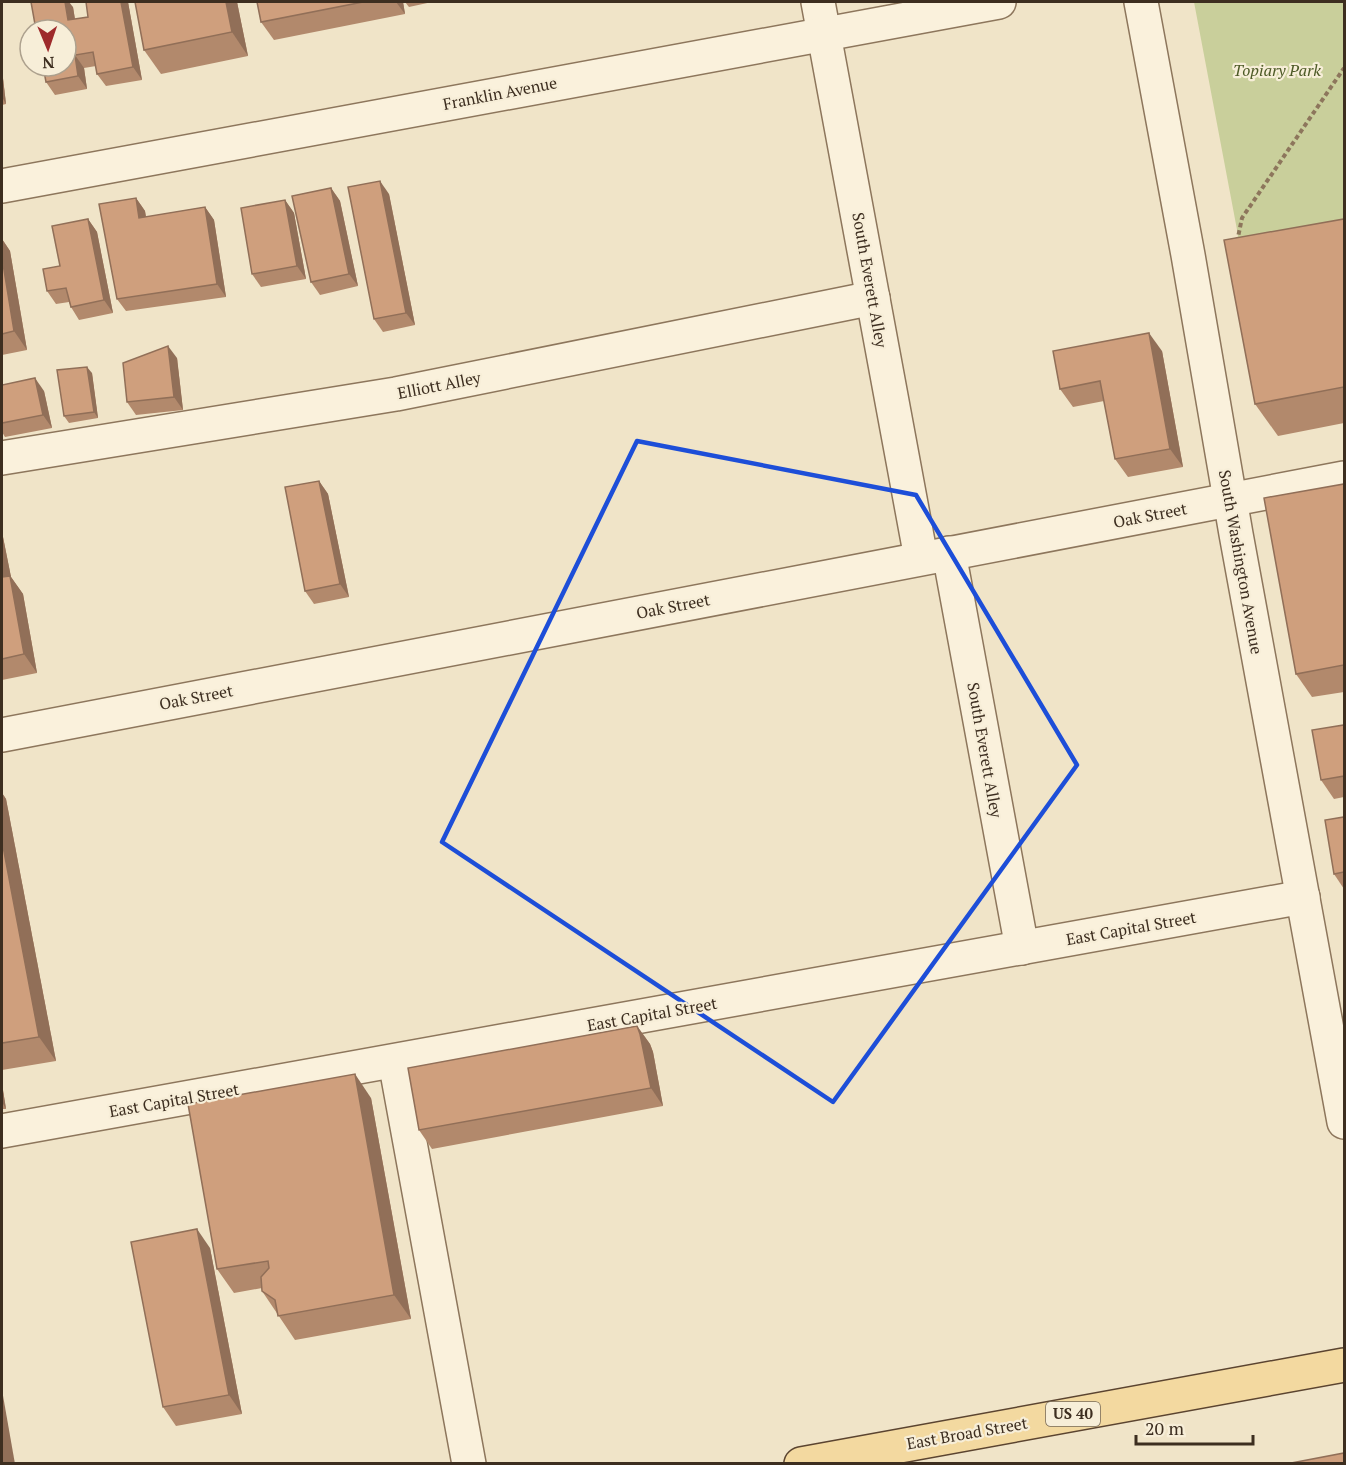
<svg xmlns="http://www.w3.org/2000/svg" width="1346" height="1465" viewBox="0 0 1346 1465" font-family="'PT Serif',serif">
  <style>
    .green { fill: #c9cf9b }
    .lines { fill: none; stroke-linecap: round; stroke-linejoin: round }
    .minor-casing { stroke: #8d765c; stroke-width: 36 }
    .major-casing { stroke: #5b4430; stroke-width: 36 }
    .path { stroke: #8d765c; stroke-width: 4; stroke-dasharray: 4.5 3; stroke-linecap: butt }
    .minor { stroke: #faf1dc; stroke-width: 33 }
    .major { stroke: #f3d9a0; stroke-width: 33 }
    .wall { fill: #b2896c }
    .shaded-wall { fill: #916f58 }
    .building { fill: #cf9f7d; stroke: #916f58; stroke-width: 1.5 }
    .marked { fill: none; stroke: #1d4ed8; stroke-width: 4.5; stroke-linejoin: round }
    .labels { text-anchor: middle; stroke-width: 4.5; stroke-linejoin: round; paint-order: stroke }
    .shield { fill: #f7eed8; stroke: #756857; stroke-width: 1.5 }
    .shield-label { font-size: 15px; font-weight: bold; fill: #3d2e20 }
    .park-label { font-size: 16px; font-style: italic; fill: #4d5a26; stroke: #f7eed8 }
    .street-label { font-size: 16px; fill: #3d2e20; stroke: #f7eed8 }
  </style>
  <rect width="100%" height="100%" fill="#f0e4c8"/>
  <path class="green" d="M 1194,2 L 1344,2 L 1344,225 L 1236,245 L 1238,235 Z"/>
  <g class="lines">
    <g class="minor-casing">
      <g id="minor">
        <path d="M 818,2 L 921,558"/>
        <path d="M 1141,2 L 1188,255 L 1236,534 L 1344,1122"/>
        <path d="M 2,186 L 999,2"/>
        <path d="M 2,458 L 396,394 L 873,298"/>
        <path d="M 949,553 L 1022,948"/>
        <path d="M 2,735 L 1344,478"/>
        <path d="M 395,1061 L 469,1464"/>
        <path d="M 2,1131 L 1303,897"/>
      </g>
    </g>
    <g class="major-casing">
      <path id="major" d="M 801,1464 L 1344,1365"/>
    </g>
    <path class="path" d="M 1237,242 L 1242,218 L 1344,68"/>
    <use href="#minor" class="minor"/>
    <use href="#major" class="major"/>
  </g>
  <g class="wall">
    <path d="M 128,2 L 142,80 L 106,86 L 97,74 L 96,66 L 84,68 L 87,89 L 55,95 L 46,82 L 73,7 L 75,19 L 88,17 Z"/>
    <path d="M 135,2 L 237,2 L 248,56 L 161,74 L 144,50 Z"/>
    <path d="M 257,2 L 403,2 L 405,14 L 274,40 L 261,22 Z"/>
    <path d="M 405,2 L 432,2 L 409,7 Z"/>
    <path d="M 2,70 L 6,104 L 2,105 Z"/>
    <path d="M 331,188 L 340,201 L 358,286 L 320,295 L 311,282 Z"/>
    <path d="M 389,194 L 415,325 L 383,332 L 374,319 Z"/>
    <path d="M 136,198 L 145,211 L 146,217 L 205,207 L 214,220 L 226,297 L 126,311 L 117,299 Z"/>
    <path d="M 285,200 L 294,213 L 306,279 L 261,287 L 252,274 Z"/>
    <path d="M 88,219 L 97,232 L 113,313 L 79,320 L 71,307 L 69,302 L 56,304 L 47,291 L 60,266 Z"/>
    <path d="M 1344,219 L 1344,423 L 1278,436 L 1255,404 Z"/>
    <path d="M 2,239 L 10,251 L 27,350 L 2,355 Z"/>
    <path d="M 1162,351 L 1183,467 L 1128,477 L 1115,459 L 1104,401 L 1073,407 L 1060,389 Z"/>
    <path d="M 177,358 L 183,410 L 136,415 L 127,402 Z"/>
    <path d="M 92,373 L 98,418 L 69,423 L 64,416 Z"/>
    <path d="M 2,385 L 44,391 L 52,428 L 5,437 L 2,432 Z"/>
    <path d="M 319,481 L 328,494 L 349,597 L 314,604 L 305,591 Z"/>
    <path d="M 1344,484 L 1344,692 L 1312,697 L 1296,674 Z"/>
    <path d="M 2,534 L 3,537 L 11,577 L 23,594 L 37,673 L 2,680 Z"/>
    <path d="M 1344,725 L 1344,797 L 1334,799 L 1321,780 Z"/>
    <path d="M 2,793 L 6,799 L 56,1061 L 2,1070 Z"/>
    <path d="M 1344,817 L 1344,889 L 1334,874 Z"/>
    <path d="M 637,1026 L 650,1044 L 653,1052 L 663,1106 L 432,1149 L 419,1130 Z"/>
    <path d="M 2,1084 L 6,1109 L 2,1109 Z"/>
    <path d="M 371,1098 L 411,1319 L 295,1340 L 262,1291 L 262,1288 L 234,1293 L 217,1269 Z"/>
    <path d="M 210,1248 L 242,1414 L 176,1426 L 163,1407 Z"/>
  </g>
  <g class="shaded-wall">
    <path d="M 65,2 L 69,2 L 73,7 L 77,33 L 68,20 Z"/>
    <path d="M 121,2 L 128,2 L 142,80 L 133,67 Z"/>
    <path d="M 226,2 L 237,2 L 248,56 L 232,32 Z"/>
    <path d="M 396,2 L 403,2 L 405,14 Z"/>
    <path d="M 75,55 L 84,68 L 87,89 L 78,76 Z"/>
    <path d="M 2,70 L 6,104 L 2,97 Z"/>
    <path d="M 380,181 L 389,194 L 415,325 L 406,313 Z"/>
    <path d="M 331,188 L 340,201 L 358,286 L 349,274 Z"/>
    <path d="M 136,198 L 145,211 L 148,231 L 139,218 Z"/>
    <path d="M 285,200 L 294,213 L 306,279 L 297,266 Z"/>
    <path d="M 205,207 L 214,220 L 226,297 L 217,284 Z"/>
    <path d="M 88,219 L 97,232 L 113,313 L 104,300 Z"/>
    <path d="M 2,239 L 10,251 L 27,350 L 14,331 L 2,258 Z"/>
    <path d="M 1149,333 L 1162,351 L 1183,467 L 1170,449 Z"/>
    <path d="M 168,346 L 177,358 L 183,410 L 174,397 Z"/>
    <path d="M 87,367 L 92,373 L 98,418 L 94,412 Z"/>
    <path d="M 35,378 L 44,391 L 52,428 L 43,415 Z"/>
    <path d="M 319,481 L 328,494 L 349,597 L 340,584 Z"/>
    <path d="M 2,534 L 3,537 L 11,577 L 23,594 L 37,673 L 24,654 L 2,577 Z"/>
    <path d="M 2,793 L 6,799 L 56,1061 L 39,1037 L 2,841 Z"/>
    <path d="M 637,1026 L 650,1044 L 653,1052 L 663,1106 L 651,1088 Z"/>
    <path d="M 355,1074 L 371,1098 L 411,1319 L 394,1295 Z"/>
    <path d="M 2,1084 L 6,1109 L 2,1102 Z"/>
    <path d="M 197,1229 L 210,1248 L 242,1414 L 229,1395 Z"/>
    <path d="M 2,1390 L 15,1464 L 3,1464 L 2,1455 Z"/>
  </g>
  <g class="building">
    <path d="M 31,2 L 65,2 L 68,20 L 88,17 L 86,2 L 121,2 L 133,67 L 97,74 L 93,52 L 75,55 L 78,76 L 46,82 L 43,66 L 66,66 L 66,30 L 36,30 Z"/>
    <path d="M 135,2 L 226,2 L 232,32 L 144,50 Z"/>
    <path d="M 257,2 L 363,2 L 261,22 Z"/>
    <path d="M 380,181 L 406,313 L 374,319 L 348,187 Z"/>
    <path d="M 331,188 L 349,274 L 311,282 L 292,196 Z"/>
    <path d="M 136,198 L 139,218 L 205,207 L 217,284 L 117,299 L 99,204 Z"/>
    <path d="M 285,200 L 297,266 L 252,274 L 241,208 Z"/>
    <path d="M 88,219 L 104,300 L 71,307 L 66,288 L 47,291 L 43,269 L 60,266 L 52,226 Z"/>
    <path d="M 1344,219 L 1344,387 L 1255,404 L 1224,240 Z"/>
    <path d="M 2,258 L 14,331 L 2,334 Z"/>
    <path d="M 1149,333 L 1170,449 L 1115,459 L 1100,381 L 1060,389 L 1053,351 Z"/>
    <path d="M 168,346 L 174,397 L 127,402 L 123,363 Z"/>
    <path d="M 87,367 L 94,412 L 64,416 L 57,370 Z"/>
    <path d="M 35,378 L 43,415 L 2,423 L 2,385 Z"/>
    <path d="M 319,481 L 340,584 L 305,591 L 285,487 Z"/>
    <path d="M 1344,484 L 1344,665 L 1296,674 L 1264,498 Z"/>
    <path d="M 10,576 L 24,654 L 2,659 L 2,577 Z"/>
    <path d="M 1344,725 L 1344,776 L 1321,780 L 1312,730 Z"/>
    <path d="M 1344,817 L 1344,872 L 1334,874 L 1325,820 Z"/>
    <path d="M 2,841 L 39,1037 L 2,1043 Z"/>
    <path d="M 637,1026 L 640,1034 L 651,1088 L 419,1130 L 408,1068 Z"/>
    <path d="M 355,1074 L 394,1295 L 278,1316 L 275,1300 L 262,1291 L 261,1277 L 269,1268 L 268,1261 L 217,1269 L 188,1104 Z"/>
    <path d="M 197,1229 L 229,1395 L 163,1407 L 131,1242 Z"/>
    <path d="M 1344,1453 L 1344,1464 L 1286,1464 Z"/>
  </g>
  <path class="marked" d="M 637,441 L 916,495 L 1077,765 L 833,1102 L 442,842 Z"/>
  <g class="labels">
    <rect class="shield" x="1046" y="1402" width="54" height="24" rx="4.5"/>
    <g class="shield-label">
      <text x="1073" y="1419">US 40</text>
    </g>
    <g class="park-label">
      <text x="1277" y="76">Topiary Park</text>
    </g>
    <g class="street-label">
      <text transform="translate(500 93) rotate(-11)" y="6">Franklin Avenue</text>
      <text transform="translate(870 280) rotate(80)" y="6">South Everett Alley</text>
      <text transform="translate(439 385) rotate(-11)" y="6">Elliott Alley</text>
      <text transform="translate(1150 515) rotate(-11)" y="6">Oak Street</text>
      <text transform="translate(1241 562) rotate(80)" y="6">South Washington Avenue</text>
      <text transform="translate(673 606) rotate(-11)" y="6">Oak Street</text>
      <text transform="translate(196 697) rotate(-11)" y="6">Oak Street</text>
      <text transform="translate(985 750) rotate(80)" y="6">South Everett Alley</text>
      <text transform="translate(1131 928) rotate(-10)" y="6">East Capital Street</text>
      <text transform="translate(652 1014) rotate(-10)" y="6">East Capital Street</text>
      <text transform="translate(174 1100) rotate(-10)" y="6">East Capital Street</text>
      <text transform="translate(967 1433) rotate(-10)" y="6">East Broad Street</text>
    </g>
  </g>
  <rect width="1346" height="1465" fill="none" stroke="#3d2e20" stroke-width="6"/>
  <g transform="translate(48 48) rotate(178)"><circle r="28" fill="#f7eed8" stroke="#ada18e" stroke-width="1.5"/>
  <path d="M0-4.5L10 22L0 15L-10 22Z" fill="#9e2a2b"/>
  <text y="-9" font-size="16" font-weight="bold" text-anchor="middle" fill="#3d2e20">N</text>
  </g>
  <path d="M1136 1435v9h117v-9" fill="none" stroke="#3d2e20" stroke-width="3"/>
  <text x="1145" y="1435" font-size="18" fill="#3d2e20" stroke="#f7eed8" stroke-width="4.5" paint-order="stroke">20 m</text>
</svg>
